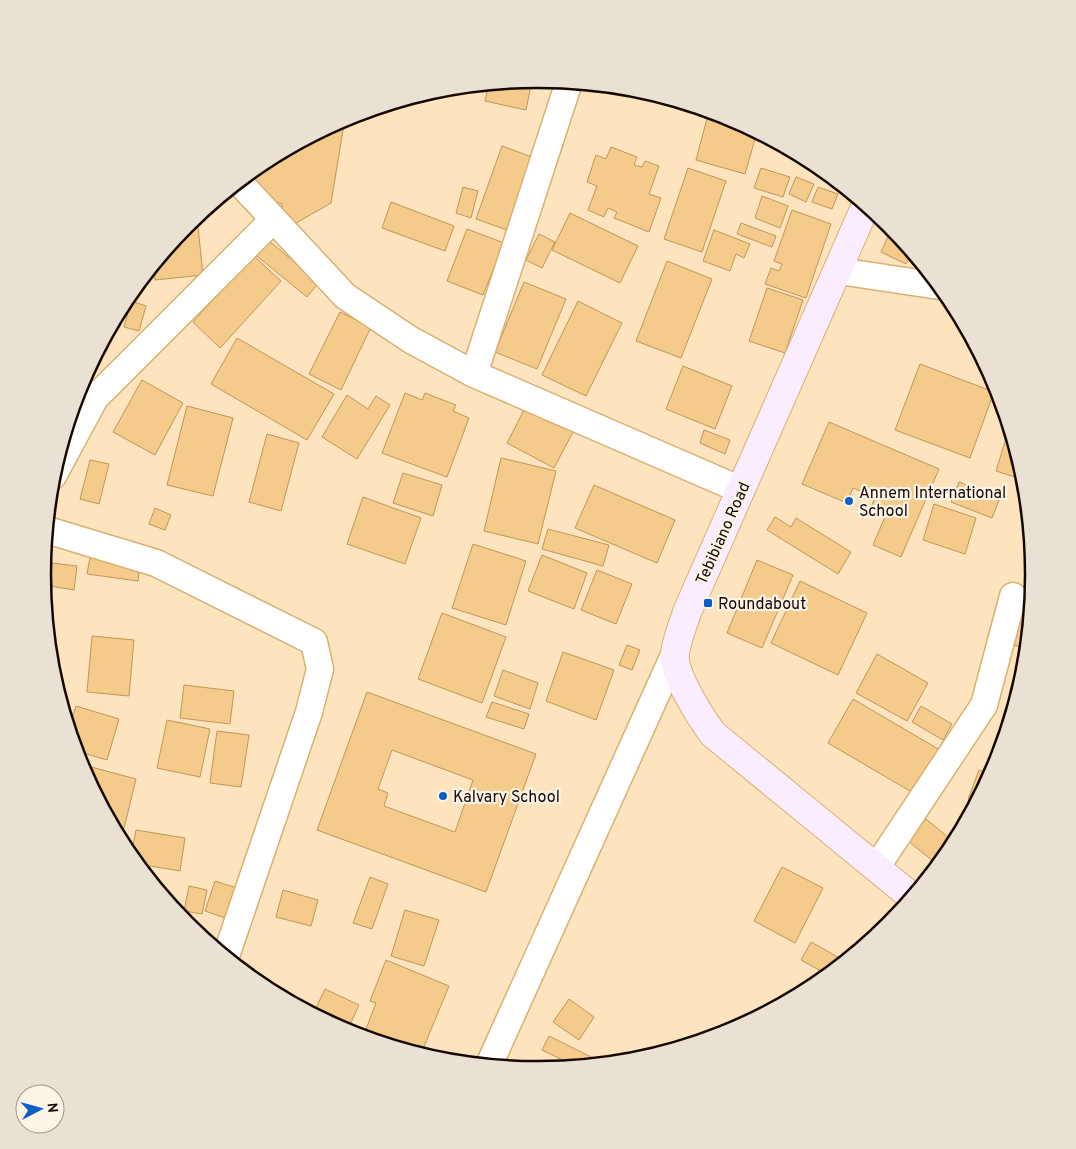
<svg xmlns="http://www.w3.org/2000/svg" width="1076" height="1149" viewBox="0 0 1076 1149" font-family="Overpass,sans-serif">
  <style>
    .building { fill: #f5cb8b; stroke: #bd9657; fill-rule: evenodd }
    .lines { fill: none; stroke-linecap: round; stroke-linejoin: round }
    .street-casing { stroke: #d8b071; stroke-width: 29 }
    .secondary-casing { stroke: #d8b071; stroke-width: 30 }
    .street { stroke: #fff; stroke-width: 26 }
    .secondary { stroke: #faedff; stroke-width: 28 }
    .poi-dot { fill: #0c5fc9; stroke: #fcf4e7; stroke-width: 2 }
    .labels { text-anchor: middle; stroke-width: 4.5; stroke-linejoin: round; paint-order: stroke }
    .poi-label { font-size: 16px; fill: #160800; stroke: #fcf4e7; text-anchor: start }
    .street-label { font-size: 16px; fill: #160800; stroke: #fcf4e7 }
    .rim { fill: none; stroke: #160800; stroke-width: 2.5 }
  </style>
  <rect width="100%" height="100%" fill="#fde4be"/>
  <g class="building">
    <path d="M 532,80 L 526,110 L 485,101 L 489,84 Z"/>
    <path d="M 709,111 L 728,117 L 757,132 L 745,174 L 696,160 Z"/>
    <path d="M 345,118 L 331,203 L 296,223 L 284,219 L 282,204 L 266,198 L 245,177 L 263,162 Z"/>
    <path d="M 502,146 L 532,157 L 507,230 L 476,219 Z"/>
    <path d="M 611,147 L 637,157 L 634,165 L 642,167 L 645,161 L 659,166 L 649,194 L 661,198 L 649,232 L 614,218 L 617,212 L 608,208 L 604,217 L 588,210 L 597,186 L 587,182 L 596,155 L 606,159 Z"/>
    <path d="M 688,168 L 726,181 L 702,252 L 664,239 Z"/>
    <path d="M 761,168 L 790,177 L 783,197 L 754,188 Z"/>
    <path d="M 796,177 L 814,184 L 806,202 L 789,194 Z"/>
    <path d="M 463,187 L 478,191 L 471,218 L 456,213 Z"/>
    <path d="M 818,187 L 838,194 L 832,209 L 812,202 Z"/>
    <path d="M 762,196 L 788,206 L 780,228 L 755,218 Z"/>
    <path d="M 391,202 L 454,226 L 445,251 L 382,228 Z"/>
    <path d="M 792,210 L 831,224 L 806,298 L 765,284 L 771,268 L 779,271 L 782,264 L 774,261 Z"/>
    <path d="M 570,213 L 638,246 L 620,283 L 552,250 Z"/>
    <path d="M 197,217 L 203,275 L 155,280 L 154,265 L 188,224 Z"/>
    <path d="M 741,223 L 776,236 L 772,247 L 737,234 Z"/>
    <path d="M 892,228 L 912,253 L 906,264 L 881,252 Z"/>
    <path d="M 467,229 L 504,243 L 483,295 L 447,281 Z"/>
    <path d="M 714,230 L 750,244 L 744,258 L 736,254 L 730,271 L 703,261 Z"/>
    <path d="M 539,234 L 555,242 L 542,268 L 526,260 Z"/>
    <path d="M 269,241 L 319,282 L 307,297 L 257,256 Z"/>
    <path d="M 253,255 L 281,281 L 220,348 L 193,322 Z"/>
    <path d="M 667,261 L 712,279 L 681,358 L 636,341 Z"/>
    <path d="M 524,282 L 566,299 L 537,369 L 495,352 Z"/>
    <path d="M 767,288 L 803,300 L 785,353 L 749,341 Z"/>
    <path d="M 131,301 L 146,306 L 139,331 L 124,327 Z"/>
    <path d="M 578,301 L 622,323 L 586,396 L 542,375 Z"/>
    <path d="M 340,312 L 371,327 L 341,390 L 309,374 Z"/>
    <path d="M 237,338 L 334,394 L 307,440 L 211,384 Z"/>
    <path d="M 920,364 L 994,392 L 970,458 L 895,430 Z"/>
    <path d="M 683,366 L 732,386 L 715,429 L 666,409 Z"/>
    <path d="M 84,377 L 83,403 L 75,403 L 80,385 Z"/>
    <path d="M 142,380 L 183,403 L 155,455 L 113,432 Z"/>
    <path d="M 405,393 L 422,400 L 425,393 L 456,405 L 453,411 L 469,418 L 447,477 L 382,453 Z"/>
    <path d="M 347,395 L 368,409 L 376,396 L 390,405 L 357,459 L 322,437 Z"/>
    <path d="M 187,406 L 233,418 L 213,496 L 167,485 Z"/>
    <path d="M 526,406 L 573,432 L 554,468 L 507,443 Z"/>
    <path d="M 829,422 L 939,469 L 901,557 L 873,545 L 885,517 L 870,510 L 875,497 L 853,488 L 847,503 L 802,484 Z"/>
    <path d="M 704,430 L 730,440 L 725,454 L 700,443 Z"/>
    <path d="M 1008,432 L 1010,432 L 1024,480 L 996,471 Z"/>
    <path d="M 267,434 L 299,443 L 281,511 L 249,502 Z"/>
    <path d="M 501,458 L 556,471 L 538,544 L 484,531 Z"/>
    <path d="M 90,460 L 109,464 L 99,504 L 80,499 Z"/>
    <path d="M 403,473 L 442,485 L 433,516 L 393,503 Z"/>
    <path d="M 959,482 L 1000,498 L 992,518 L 951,502 Z"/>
    <path d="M 594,485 L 675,520 L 657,563 L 575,528 Z"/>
    <path d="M 1025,487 L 1027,512 L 1020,511 Z"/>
    <path d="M 363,497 L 421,518 L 405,564 L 347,544 Z"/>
    <path d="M 934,504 L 976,518 L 965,554 L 923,540 Z"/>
    <path d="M 155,508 L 171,515 L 165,530 L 149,524 Z"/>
    <path d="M 775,517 L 791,527 L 796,518 L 851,552 L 838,574 L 767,530 Z"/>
    <path d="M 548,529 L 609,545 L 603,566 L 542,549 Z"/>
    <path d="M 473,544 L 526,561 L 506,625 L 452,608 Z"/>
    <path d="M 542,555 L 587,573 L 574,609 L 528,591 Z"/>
    <path d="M 90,557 L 140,565 L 138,581 L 87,574 Z"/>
    <path d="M 757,560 L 793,575 L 762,648 L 727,633 Z"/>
    <path d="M 44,562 L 77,566 L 74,590 L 50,586 L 47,612 L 43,574 Z"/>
    <path d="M 597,570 L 632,584 L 616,624 L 581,610 Z"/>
    <path d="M 800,581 L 867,613 L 838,675 L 771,643 Z"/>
    <path d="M 442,613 L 506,637 L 482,703 L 418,679 Z"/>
    <path d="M 1016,619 L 1029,624 L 1026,649 L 1008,643 Z"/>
    <path d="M 92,636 L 134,640 L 129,696 L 87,692 Z"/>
    <path d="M 627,645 L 640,650 L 632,670 L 619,665 Z"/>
    <path d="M 563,652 L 614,670 L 596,720 L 546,701 Z"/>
    <path d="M 877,654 L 928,683 L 907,721 L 856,693 Z"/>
    <path d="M 503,670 L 538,683 L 530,709 L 494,696 Z"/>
    <path d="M 184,685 L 234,691 L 230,724 L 180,718 Z"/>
    <path d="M 367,692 L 536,754 L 486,892 L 317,830 ZM 392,750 L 473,780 L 455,832 L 384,806 L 388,793 L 378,789 Z"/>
    <path d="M 853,699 L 940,750 L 915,794 L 828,743 Z"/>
    <path d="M 492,702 L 529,714 L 524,729 L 486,717 Z"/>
    <path d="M 76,706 L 119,719 L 107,760 L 76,751 L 69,728 Z"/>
    <path d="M 921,706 L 952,724 L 943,740 L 912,722 Z"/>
    <path d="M 167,720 L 210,729 L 200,777 L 157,768 Z"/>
    <path d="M 217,731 L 249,735 L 241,787 L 210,783 Z"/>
    <path d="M 80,764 L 136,779 L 124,828 L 113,825 Z"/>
    <path d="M 979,770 L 990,775 L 975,802 L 968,799 Z"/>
    <path d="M 926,819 L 954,842 L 938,865 L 908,841 Z"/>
    <path d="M 136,830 L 185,838 L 180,871 L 138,864 L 131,856 Z"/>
    <path d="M 782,867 L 823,888 L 795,943 L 754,921 Z"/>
    <path d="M 370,877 L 388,884 L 372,929 L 353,923 Z"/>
    <path d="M 215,881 L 237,888 L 228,919 L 205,911 Z"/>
    <path d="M 189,886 L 207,890 L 202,914 L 184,911 Z"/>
    <path d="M 283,890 L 318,900 L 311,926 L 276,917 Z"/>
    <path d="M 405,910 L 439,920 L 424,966 L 391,956 Z"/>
    <path d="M 811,942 L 845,961 L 828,975 L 801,960 Z"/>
    <path d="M 386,960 L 449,986 L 421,1054 L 363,1037 L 376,1003 L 370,1001 Z"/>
    <path d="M 325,989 L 359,1005 L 347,1031 L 313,1014 Z"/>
    <path d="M 569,999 L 594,1017 L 579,1040 L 553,1022 Z"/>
    <path d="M 549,1036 L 593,1058 L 590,1065 L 575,1066 L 542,1050 Z"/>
  </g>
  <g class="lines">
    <g class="street-casing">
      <g id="street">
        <path d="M 239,182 L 345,296 L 411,340 L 474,374 L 741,490"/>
        <path d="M 839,271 L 939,286"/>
        <path d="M 474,374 L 569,82"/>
        <path d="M 53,476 L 95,398 L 273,220"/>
        <path d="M 47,530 L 156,563 L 314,642 L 320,669 L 309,712 L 226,956"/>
        <path d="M 876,868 L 984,705 L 1013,596"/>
        <path d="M 489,1065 L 674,655"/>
      </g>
    </g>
    <g class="secondary-casing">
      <path id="secondary" d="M 866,205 L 687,612 C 683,625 677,639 675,653 C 672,673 701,718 713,734 L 912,897"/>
    </g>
    <use href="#street" class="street"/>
    <use href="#secondary" class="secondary"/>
  </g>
  <g class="poi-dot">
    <circle cx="849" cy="501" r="5"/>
    <rect x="703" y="598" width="10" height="10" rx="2.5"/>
    <circle cx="443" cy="796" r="5"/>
  </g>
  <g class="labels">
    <g class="poi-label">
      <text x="859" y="498">Annem International<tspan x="859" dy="18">School</tspan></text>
      <text x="718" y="609">Roundabout</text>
      <text x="453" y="802">Kalvary School</text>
    </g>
    <g class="street-label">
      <text transform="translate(722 533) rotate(-66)" y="6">Tebibiano Road</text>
    </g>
  </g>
  <path d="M0 0H1076V1149H0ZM537 88H539A486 486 0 0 1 1025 574V575A486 486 0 0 1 539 1061H537A486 486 0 0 1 51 575V574A486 486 0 0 1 537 88Z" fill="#eae1d5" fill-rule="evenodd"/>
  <path class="rim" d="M537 88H539A486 486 0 0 1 1025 574V575A486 486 0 0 1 539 1061H537A486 486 0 0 1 51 575V574A486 486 0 0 1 537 88Z"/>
  <g transform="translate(40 1109) rotate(84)"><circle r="24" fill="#fcf4e7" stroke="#a0968b"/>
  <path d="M0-4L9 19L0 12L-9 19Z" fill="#0c5fc9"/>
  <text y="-8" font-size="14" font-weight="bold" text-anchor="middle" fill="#160800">N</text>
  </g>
</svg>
